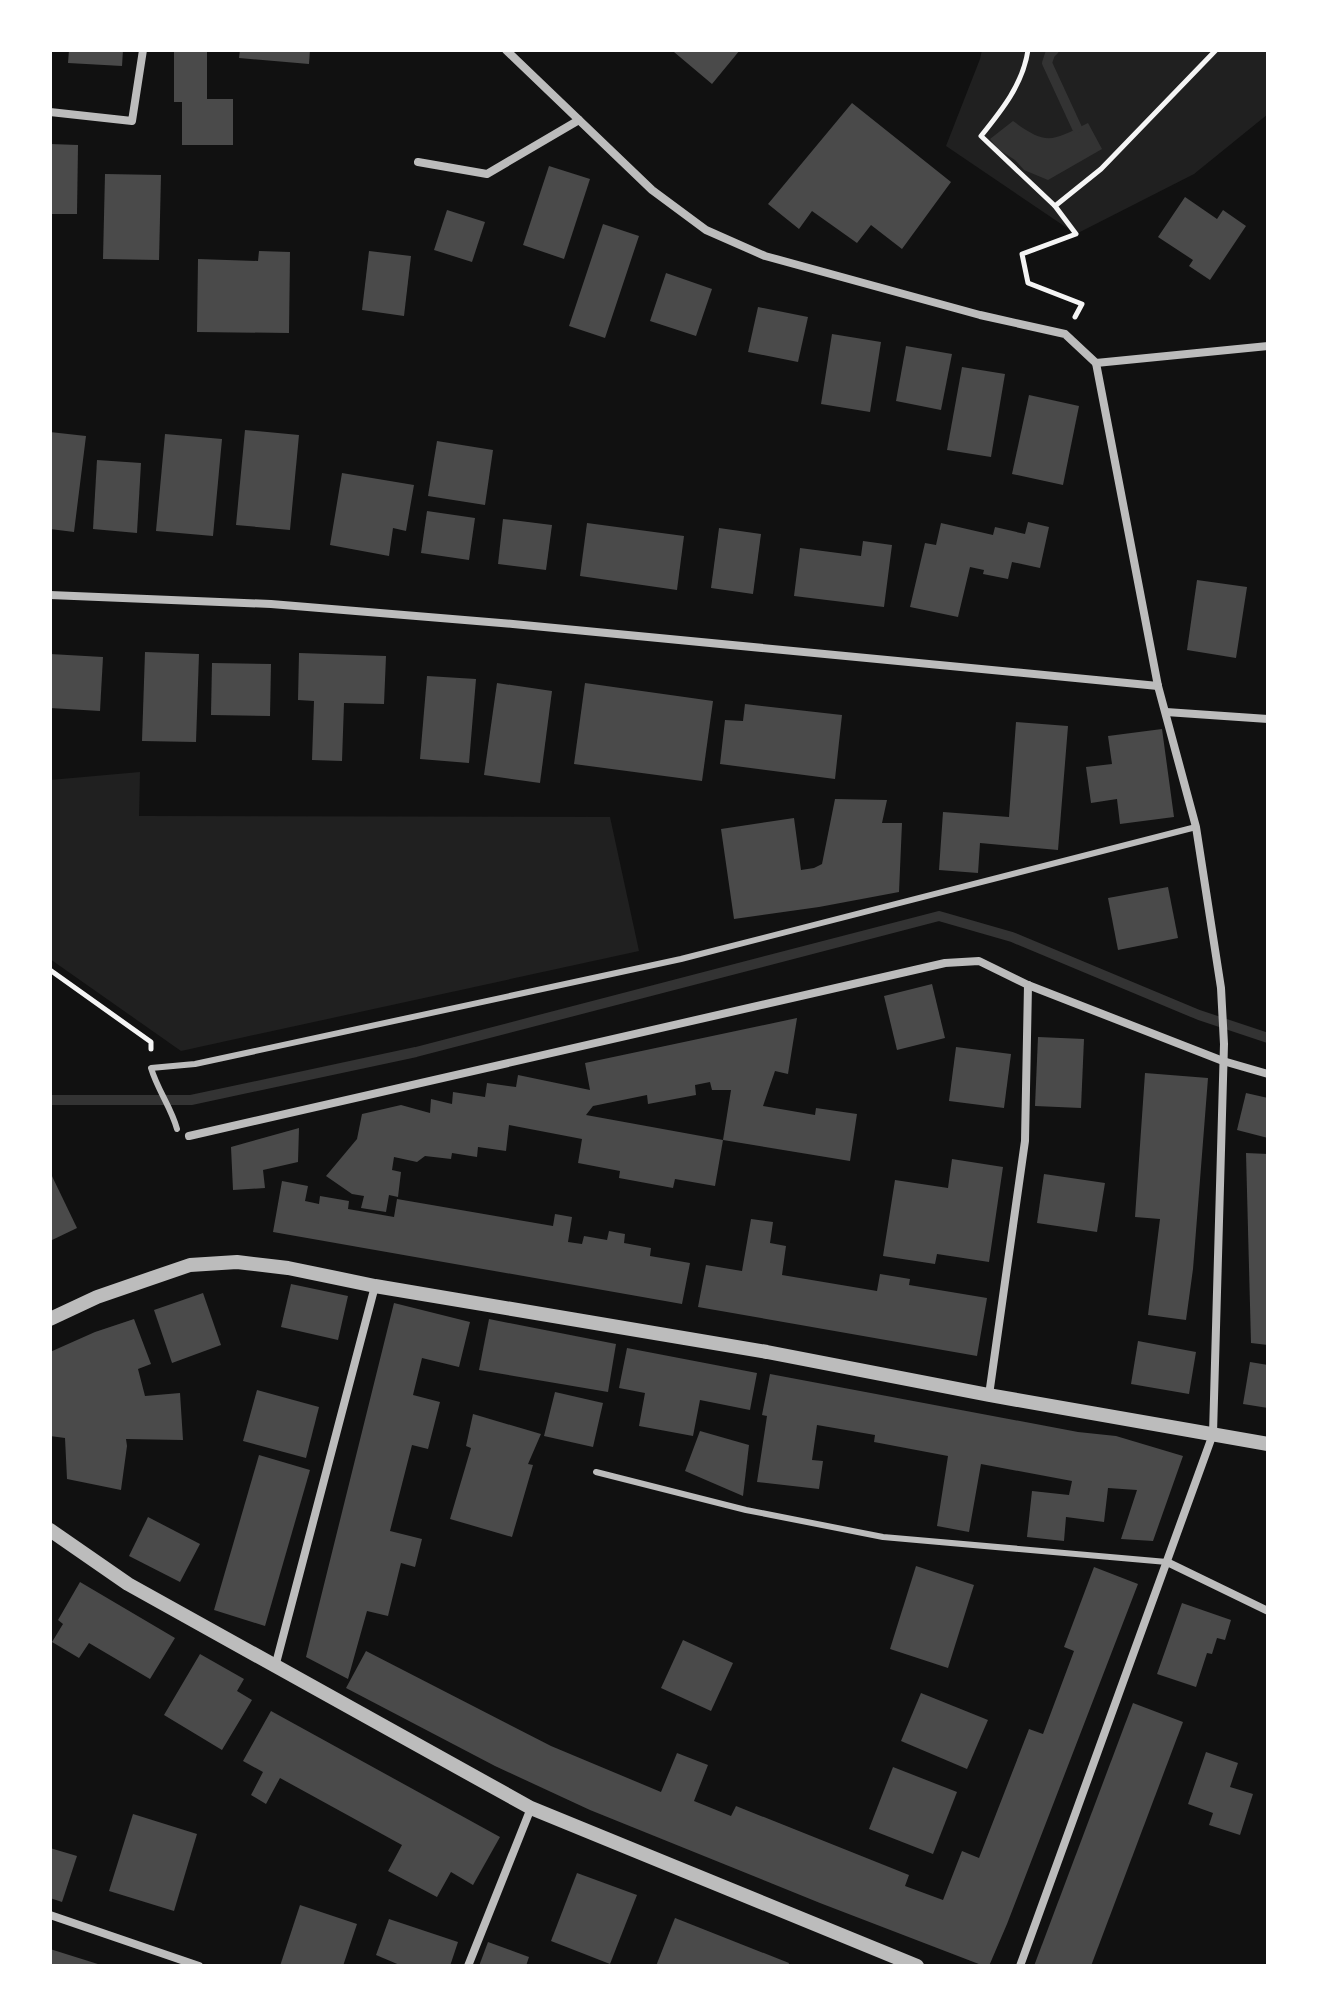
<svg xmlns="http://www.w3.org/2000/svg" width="1318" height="2016" viewBox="0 0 1318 2016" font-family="Ubuntu,sans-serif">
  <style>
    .green { fill: #202020 }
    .water { fill: #333 }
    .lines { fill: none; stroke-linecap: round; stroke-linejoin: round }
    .stream { stroke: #333; stroke-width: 10 }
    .building { fill: #4a4a4a }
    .path { stroke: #f5f5f5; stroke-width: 5 }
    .service { stroke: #bcbcbc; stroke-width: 6 }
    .minor { stroke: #bcbcbc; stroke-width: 8 }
    .tertiary { stroke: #bcbcbc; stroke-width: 14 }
  </style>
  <rect width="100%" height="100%" fill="#111"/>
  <g class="green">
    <path d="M 982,50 L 1268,50 L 1268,114 L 1194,174 L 1076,234 L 946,146 L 980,59 Z"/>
    <path d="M 140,772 L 139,816 L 610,817 L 639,951 L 181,1051 L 50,959 L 50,780 Z"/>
  </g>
  <path class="water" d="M 1013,121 C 1047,146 1052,141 1088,123 L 1102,149 L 1048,180 L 1024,170 L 1015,160 L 998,149 L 990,139 Z"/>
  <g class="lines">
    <g class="stream">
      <path d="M 1054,50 L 1050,54 L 1047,63 L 1077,128"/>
      <path d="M 50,1100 L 191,1100 L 416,1052 L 939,916 L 1012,937 L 1199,1015 L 1268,1038"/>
    </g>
  </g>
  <g class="building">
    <path d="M 69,50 L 123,50 L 122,66 L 68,63 Z"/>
    <path d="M 174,50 L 207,50 L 207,99 L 233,99 L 233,145 L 182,145 L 182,102 L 174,102 Z"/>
    <path d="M 240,50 L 310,50 L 309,64 L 239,58 Z"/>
    <path d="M 676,50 L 740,50 L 712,84 L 674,52 Z"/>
    <path d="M 852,103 L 951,182 L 902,249 L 871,225 L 857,243 L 812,211 L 799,229 L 768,204 Z"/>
    <path d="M 50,144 L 78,145 L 77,214 L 50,214 Z"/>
    <path d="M 549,166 L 590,179 L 564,259 L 523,245 Z"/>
    <path d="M 105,174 L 161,175 L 159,260 L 103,259 Z"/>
    <path d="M 1185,197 L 1217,219 L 1223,210 L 1246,226 L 1210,280 L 1189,266 L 1193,260 L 1158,237 Z"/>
    <path d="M 447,210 L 485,222 L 472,262 L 434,250 Z"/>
    <path d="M 603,224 L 639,236 L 605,338 L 569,326 Z"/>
    <path d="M 259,251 L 290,252 L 289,333 L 197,332 L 198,259 L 258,261 Z"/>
    <path d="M 369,251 L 411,256 L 404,316 L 362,310 Z"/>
    <path d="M 666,273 L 712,289 L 696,336 L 650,321 Z"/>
    <path d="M 758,307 L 808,317 L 798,362 L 748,352 Z"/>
    <path d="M 832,334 L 881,342 L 870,412 L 821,404 Z"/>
    <path d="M 906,346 L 952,354 L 941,410 L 896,401 Z"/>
    <path d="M 962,367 L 1005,374 L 991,457 L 947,450 Z"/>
    <path d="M 1029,395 L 1079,406 L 1063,485 L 1012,474 Z"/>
    <path d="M 245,430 L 299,435 L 290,530 L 236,525 Z"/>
    <path d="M 50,432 L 86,436 L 74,532 L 50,529 Z"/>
    <path d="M 165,434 L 222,439 L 213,536 L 156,531 Z"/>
    <path d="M 437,441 L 493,450 L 485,505 L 428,496 Z"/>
    <path d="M 97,460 L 141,463 L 137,533 L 93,529 Z"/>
    <path d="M 342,473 L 414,485 L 406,531 L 393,528 L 389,556 L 330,545 Z"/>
    <path d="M 427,511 L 475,518 L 469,560 L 421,553 Z"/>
    <path d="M 503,519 L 552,525 L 546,570 L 498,564 Z"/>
    <path d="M 1028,522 L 1049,527 L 1040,568 L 1012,562 L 1008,579 L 983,574 L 984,570 L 970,567 L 958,617 L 910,607 L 925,543 L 936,545 L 941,523 L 993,535 L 995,527 L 1025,534 Z"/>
    <path d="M 587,523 L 684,536 L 677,590 L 580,576 Z"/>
    <path d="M 719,528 L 761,534 L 753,594 L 711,588 Z"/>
    <path d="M 863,541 L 892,545 L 884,607 L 794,596 L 800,548 L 861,556 Z"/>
    <path d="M 1197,580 L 1247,587 L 1236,658 L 1187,650 Z"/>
    <path d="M 145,652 L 199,654 L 196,742 L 142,741 Z"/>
    <path d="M 299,653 L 386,656 L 384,704 L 344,703 L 342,761 L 312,760 L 314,701 L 298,700 Z"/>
    <path d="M 50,654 L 103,657 L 100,711 L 50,708 Z"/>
    <path d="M 212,663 L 271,664 L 270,716 L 211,715 Z"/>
    <path d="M 427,676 L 476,679 L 469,763 L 420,759 Z"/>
    <path d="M 497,683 L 552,691 L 540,783 L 484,775 Z"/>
    <path d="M 585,683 L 713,701 L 702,781 L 574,764 Z"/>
    <path d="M 745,704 L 842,715 L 835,779 L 720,764 L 725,720 L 743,721 Z"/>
    <path d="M 1016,722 L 1068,726 L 1058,850 L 980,843 L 978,873 L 939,870 L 943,812 L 1009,817 Z"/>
    <path d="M 1162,729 L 1174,817 L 1120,824 L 1117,799 L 1091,803 L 1086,767 L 1112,764 L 1108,736 Z"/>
    <path d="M 835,799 L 887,800 L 882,823 L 902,823 L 899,892 L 819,907 L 734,919 L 721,829 L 794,818 L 801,870 L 814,868 L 822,864 Z"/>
    <path d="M 1168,887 L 1178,938 L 1118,950 L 1108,898 Z"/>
    <path d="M 932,984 L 945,1038 L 897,1050 L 884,996 Z"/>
    <path d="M 797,1018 L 788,1074 L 775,1071 L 763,1106 L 815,1115 L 816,1108 L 857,1114 L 850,1161 L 723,1140 L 731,1090 L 712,1090 L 710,1082 L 695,1085 L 696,1095 L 648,1104 L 647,1095 L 593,1106 L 586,1115 L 723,1140 L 715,1186 L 675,1179 L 673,1188 L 619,1178 L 620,1171 L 578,1163 L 582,1139 L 509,1125 L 506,1151 L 478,1147 L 477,1157 L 452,1153 L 451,1159 L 425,1156 L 417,1162 L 394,1157 L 392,1170 L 401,1172 L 398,1197 L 389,1195 L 386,1212 L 361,1208 L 364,1196 L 352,1194 L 326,1176 L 357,1139 L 362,1114 L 401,1105 L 430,1113 L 431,1099 L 452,1104 L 453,1092 L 485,1097 L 487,1083 L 516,1087 L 518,1075 L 590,1090 L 585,1063 Z"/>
    <path d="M 1038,1037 L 1084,1039 L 1081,1108 L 1035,1106 Z"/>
    <path d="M 956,1047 L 1011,1054 L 1004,1108 L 949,1101 Z"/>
    <path d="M 1145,1073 L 1208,1078 L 1193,1269 L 1186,1320 L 1148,1315 L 1160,1219 L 1135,1217 Z"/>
    <path d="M 1246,1093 L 1268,1098 L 1268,1138 L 1237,1130 Z"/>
    <path d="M 299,1128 L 298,1162 L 263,1170 L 265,1188 L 233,1190 L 231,1147 Z"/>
    <path d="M 1246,1153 L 1268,1154 L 1268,1345 L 1251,1343 Z"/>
    <path d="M 952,1159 L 1003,1167 L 989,1262 L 937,1254 L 935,1264 L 883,1256 L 895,1180 L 948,1188 Z"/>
    <path d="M 50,1172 L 77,1228 L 50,1241 Z"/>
    <path d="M 1044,1174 L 1105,1183 L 1097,1232 L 1037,1223 Z"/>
    <path d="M 282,1181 L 308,1186 L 305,1201 L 319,1204 L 320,1196 L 349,1201 L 348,1209 L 394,1217 L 397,1199 L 553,1226 L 555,1214 L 572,1217 L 568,1242 L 582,1244 L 584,1236 L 607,1240 L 609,1231 L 625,1234 L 624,1243 L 651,1248 L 650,1256 L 690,1263 L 682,1304 L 273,1232 Z"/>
    <path d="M 751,1219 L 773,1222 L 770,1243 L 786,1246 L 782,1275 L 877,1291 L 880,1274 L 910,1279 L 909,1285 L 987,1298 L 977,1356 L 698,1307 L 706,1265 L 742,1271 Z"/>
    <path d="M 291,1284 L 348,1296 L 338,1340 L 281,1327 Z"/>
    <path d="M 203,1293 L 221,1345 L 172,1363 L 154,1310 Z"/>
    <path d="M 394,1303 L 470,1322 L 459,1367 L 422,1358 L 413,1395 L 440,1402 L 428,1449 L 412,1445 L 390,1531 L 422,1539 L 415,1567 L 401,1563 L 388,1616 L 367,1611 L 348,1679 L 306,1657 Z"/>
    <path d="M 134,1319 L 151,1364 L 138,1369 L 145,1396 L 180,1393 L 183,1440 L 126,1439 L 127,1446 L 121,1490 L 67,1479 L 65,1438 L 50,1436 L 50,1352 L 95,1332 Z"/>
    <path d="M 489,1319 L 616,1344 L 608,1392 L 479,1370 Z"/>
    <path d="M 1138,1341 L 1196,1352 L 1189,1394 L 1131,1384 Z"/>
    <path d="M 627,1348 L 757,1373 L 750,1410 L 700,1400 L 693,1436 L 639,1426 L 645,1393 L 619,1388 Z"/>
    <path d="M 1250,1362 L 1268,1365 L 1268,1408 L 1243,1404 Z"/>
    <path d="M 770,1374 L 1078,1432 L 1116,1436 L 1183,1456 L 1153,1541 L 1121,1539 L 1137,1490 L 1108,1488 L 1104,1522 L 1066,1517 L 1064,1541 L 1027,1537 L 1032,1491 L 1069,1495 L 1072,1481 L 981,1464 L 969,1532 L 937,1526 L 948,1456 L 874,1442 L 875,1435 L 817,1425 L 812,1460 L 823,1461 L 819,1489 L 757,1482 L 767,1416 L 762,1415 Z"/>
    <path d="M 257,1390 L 319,1407 L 306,1458 L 243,1441 Z"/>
    <path d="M 555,1392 L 603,1403 L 593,1447 L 544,1436 Z"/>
    <path d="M 473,1414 L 541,1434 L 528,1464 L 533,1465 L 512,1537 L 450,1519 L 471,1448 L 466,1446 Z"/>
    <path d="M 700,1431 L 749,1445 L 743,1496 L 685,1471 Z"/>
    <path d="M 259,1455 L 310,1470 L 265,1626 L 214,1610 Z"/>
    <path d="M 148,1517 L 200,1544 L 180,1582 L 129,1556 Z"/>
    <path d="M 916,1566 L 974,1585 L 948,1668 L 890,1649 Z"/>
    <path d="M 1094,1567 L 1138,1584 L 1007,1924 L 989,1966 L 984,1966 L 820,1903 L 590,1810 L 495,1766 L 346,1688 L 366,1651 L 551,1746 L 661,1792 L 677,1753 L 708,1765 L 694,1801 L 731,1816 L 736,1806 L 909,1875 L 905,1886 L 943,1900 L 962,1851 L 979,1858 L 1029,1729 L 1043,1734 L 1074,1651 L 1064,1647 Z"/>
    <path d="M 80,1582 L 175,1638 L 150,1679 L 89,1643 L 79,1658 L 52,1642 L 63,1624 L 58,1620 Z"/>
    <path d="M 1182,1603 L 1231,1620 L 1225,1640 L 1217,1638 L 1212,1654 L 1207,1653 L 1196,1687 L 1157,1674 Z"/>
    <path d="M 683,1640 L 733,1663 L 711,1711 L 661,1688 Z"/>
    <path d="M 200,1654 L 244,1679 L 237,1691 L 252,1700 L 222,1750 L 164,1715 Z"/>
    <path d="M 921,1693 L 988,1720 L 967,1769 L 901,1741 Z"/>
    <path d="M 1133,1703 L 1183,1722 L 1091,1966 L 1034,1966 Z"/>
    <path d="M 271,1711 L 500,1837 L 473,1885 L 451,1872 L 437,1897 L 388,1871 L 402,1845 L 280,1778 L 266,1804 L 251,1795 L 263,1772 L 243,1761 Z"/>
    <path d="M 1206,1752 L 1238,1763 L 1230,1787 L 1253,1794 L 1240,1835 L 1209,1825 L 1213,1813 L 1188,1804 Z"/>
    <path d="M 893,1767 L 957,1792 L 933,1854 L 869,1829 Z"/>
    <path d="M 133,1814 L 197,1834 L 174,1911 L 109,1891 Z"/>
    <path d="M 50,1848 L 77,1856 L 62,1902 L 50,1898 Z"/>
    <path d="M 577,1873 L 637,1895 L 610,1964 L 551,1941 Z"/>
    <path d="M 300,1905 L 357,1924 L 343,1966 L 280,1966 Z"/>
    <path d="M 675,1918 L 789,1963 L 788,1966 L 656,1966 Z"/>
    <path d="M 389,1919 L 458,1942 L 450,1966 L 402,1966 L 376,1955 Z"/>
    <path d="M 488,1942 L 529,1957 L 526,1966 L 479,1966 Z"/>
    <path d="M 50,1949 L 101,1965 L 101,1966 L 50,1966 Z"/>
  </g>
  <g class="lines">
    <g class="path">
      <path d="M 1028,50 C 1023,84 1002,110 981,136 L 1055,206 L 1101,169 L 1216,50"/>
      <path d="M 1055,206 L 1076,234 L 1022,254 L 1028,283 L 1082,304 L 1075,317"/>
      <path d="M 50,970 L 151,1042 L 151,1049"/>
    </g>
    <g class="service">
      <path d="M 177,1129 C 171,1107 158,1091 151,1068 L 195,1064 L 681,959 L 1196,827"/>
      <path d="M 596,1472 L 746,1510 L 883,1537 L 1167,1562"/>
    </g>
    <g class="minor">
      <path d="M 506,50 L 652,190 L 706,230 L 765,256 L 980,315 L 1065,334 L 1096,363 L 1158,686 L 1196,827 L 1221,988 L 1224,1044 L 1213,1434 L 1020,1966"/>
      <path d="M 50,112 L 132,121 L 143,50"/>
      <path d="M 418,162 L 487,174 L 579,120"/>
      <path d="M 1096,363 L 1268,346"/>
      <path d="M 50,595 L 271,604 L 513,624 L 1158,686"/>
      <path d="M 1166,712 L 1268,719"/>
      <path d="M 189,1136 L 945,963 L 979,961 L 1028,985 L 1223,1061 L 1268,1074"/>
      <path d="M 989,1395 L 1025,1141 L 1028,985"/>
      <path d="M 1167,1562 L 1268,1611"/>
      <path d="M 275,1667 L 375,1286"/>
      <path d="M 50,1915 L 199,1966"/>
      <path d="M 468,1966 L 531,1808"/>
    </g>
    <g class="tertiary">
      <path d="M 50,1319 L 97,1297 L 190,1265 L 237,1262 L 288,1268 L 375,1286 L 767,1352 L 989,1395 L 1268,1444"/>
      <path d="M 50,1530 L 128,1584 L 531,1808 L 917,1966"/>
    </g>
  </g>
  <rect width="1318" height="2016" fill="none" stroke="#ffffff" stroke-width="104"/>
</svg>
